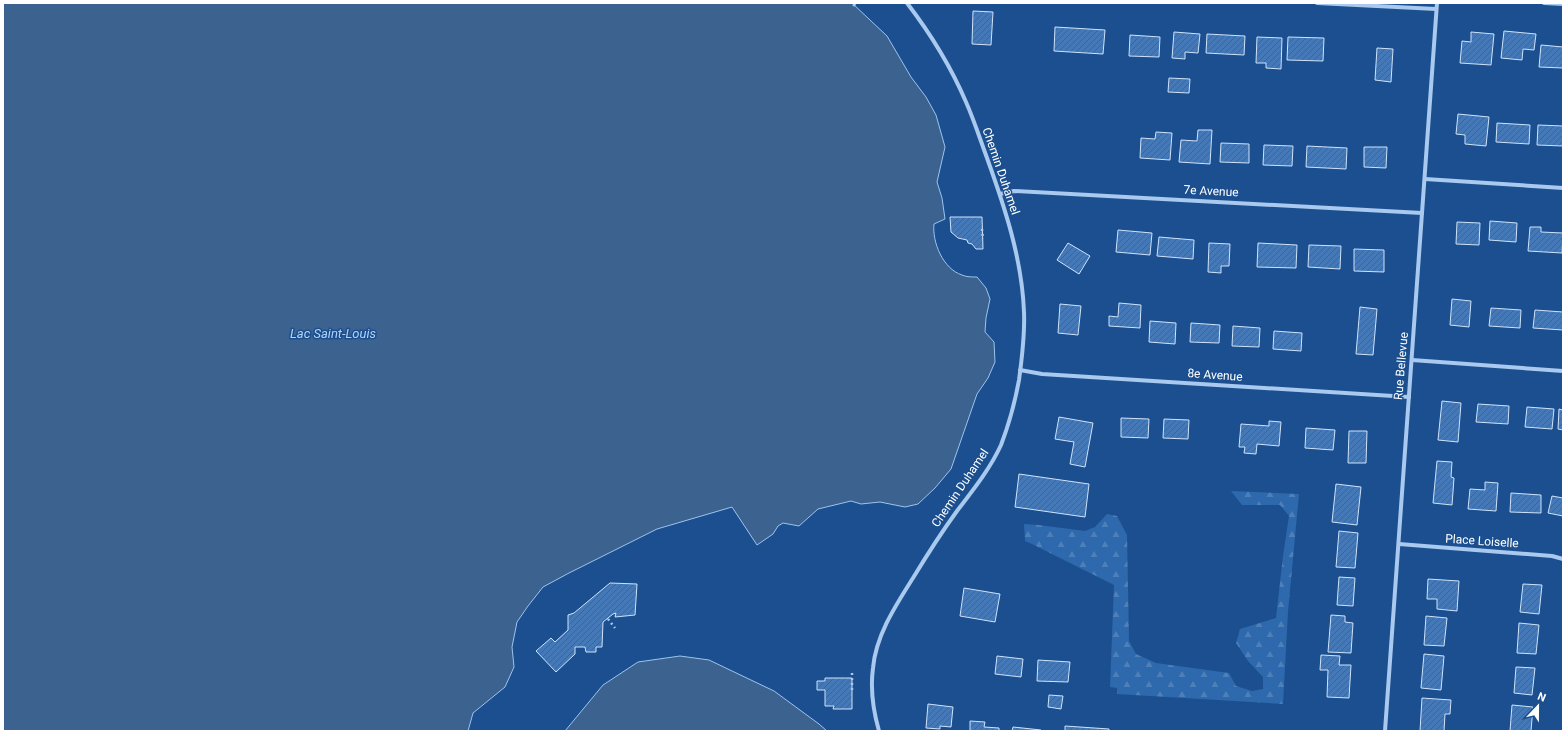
<svg xmlns="http://www.w3.org/2000/svg" width="1566" height="734" viewBox="0 0 1566 734" font-family="Roboto,sans-serif">
  <style>
    .forest { fill: url(#forest-firs) }
    .water { fill: #3c6290; stroke: #9cc4f0 }
    .building { fill: url(#building-hatch); stroke: #cfe3fa }
    .lines { fill: none; stroke-linecap: round; stroke-linejoin: round }
    .path { stroke: #a9c9ee; stroke-width: 2.5; stroke-dasharray: 2 3; stroke-linecap: butt }
    .service { stroke: #a9c9ee; stroke-width: 3 }
    .minor { stroke: #a9c9ee; stroke-width: 4 }
    .labels { text-anchor: middle; stroke-width: 3; stroke-linejoin: round; paint-order: stroke }
    .street-label { font-size: 12px; fill: #fff; stroke: #1b4f8f }
    .water-label { font-size: 13px; font-style: italic; fill: #b5d3f5; stroke: #1b4f8f }
  </style>
  <defs>
    <pattern id="forest-firs" width="22" height="20" patternUnits="userSpaceOnUse"><rect width="22" height="20" fill="#2e69ad"/><path d="M5 1l3.5 6h-7zM16 11l3.5 6h-7z" fill="#4d80b9"/></pattern>
    <pattern id="building-hatch" width="6" height="6" patternUnits="userSpaceOnUse"><rect width="6" height="6" fill="#4478b7"/><path d="M-1 1l2-2M0 6l6-6M5 7l2-2" fill="none" stroke="#486282"/></pattern>
  </defs>
  <rect width="100%" height="100%" fill="#1b4f8f"/>
  <path class="forest" d="M 1231,491 L 1299,494 L 1288,612 L 1283,704 L 1117,694 L 1117,688 L 1110,687 L 1114,585 L 1032,544 L 1025,541 L 1024,524 L 1039,525 L 1085,531 L 1095,527 L 1107,514 L 1117,516 L 1127,535 L 1129,641 L 1136,654 L 1156,663 L 1229,673 L 1236,686 L 1252,691 L 1263,689 L 1263,677 L 1248,661 L 1236,643 L 1240,629 L 1276,618 L 1283,556 L 1289,516 L 1280,505 L 1242,505 Z"/>
  <g class="water">
    <path d="M 3,3 L 852,3 L 887,36 L 911,77 L 926,97 L 936,115 L 945,147 L 937,182 L 942,198 L 945,219 L 934,224 C 932,242 943,269 962,275 C 966,277 972,277 977,277 L 986,288 L 990,299 L 986,318 L 985,332 L 994,342 L 995,362 L 988,378 L 977,394 L 951,469 L 935,488 L 918,504 L 905,507 L 880,502 L 861,504 L 851,501 L 818,509 L 799,526 L 783,523 L 778,526 L 773,534 L 757,545 L 732,507 L 657,529 L 569,573 L 543,587 L 528,606 L 517,622 L 512,647 L 514,667 L 505,687 L 473,713 L 468,731 L 3,731 Z"/>
    <path d="M 680,656 L 709,660 L 774,691 L 819,724 L 827,731 L 565,731 L 603,685 L 638,662 Z"/>
  </g>
  <g class="building">
    <path d="M 973,11 L 993,12 L 991,45 L 972,44 Z"/>
    <path d="M 1055,27 L 1105,30 L 1103,54 L 1054,51 Z"/>
    <path d="M 1504,31 L 1536,34 L 1534,50 L 1523,49 L 1522,60 L 1501,58 Z"/>
    <path d="M 1174,32 L 1200,34 L 1198,53 L 1185,52 L 1185,59 L 1172,58 Z"/>
    <path d="M 1471,32 L 1494,34 L 1491,65 L 1460,63 L 1462,41 L 1471,42 Z"/>
    <path d="M 1207,34 L 1245,36 L 1244,55 L 1206,53 Z"/>
    <path d="M 1130,35 L 1160,37 L 1159,57 L 1129,56 Z"/>
    <path d="M 1257,37 L 1282,38 L 1281,69 L 1266,68 L 1266,63 L 1256,63 Z"/>
    <path d="M 1288,37 L 1324,38 L 1323,61 L 1287,60 Z"/>
    <path d="M 1541,45 L 1563,47 L 1563,68 L 1539,67 Z"/>
    <path d="M 1377,48 L 1393,49 L 1391,82 L 1375,80 Z"/>
    <path d="M 1169,78 L 1190,79 L 1189,93 L 1168,92 Z"/>
    <path d="M 1458,114 L 1489,117 L 1486,146 L 1465,144 L 1465,135 L 1456,134 Z"/>
    <path d="M 1497,123 L 1530,125 L 1529,144 L 1496,142 Z"/>
    <path d="M 1538,125 L 1563,126 L 1563,146 L 1537,145 Z"/>
    <path d="M 1198,130 L 1212,130 L 1210,164 L 1179,162 L 1181,140 L 1197,141 Z"/>
    <path d="M 1156,132 L 1172,133 L 1170,160 L 1140,158 L 1141,138 L 1155,139 Z"/>
    <path d="M 1221,143 L 1249,144 L 1249,163 L 1220,162 Z"/>
    <path d="M 1264,145 L 1293,146 L 1292,166 L 1263,165 Z"/>
    <path d="M 1307,146 L 1347,148 L 1346,169 L 1306,167 Z"/>
    <path d="M 1364,147 L 1387,147 L 1386,168 L 1364,167 Z"/>
    <path d="M 950,217 L 982,217 L 983,249 L 976,249 L 972,244 L 968,243 L 967,240 L 958,238 L 951,232 Z"/>
    <path d="M 1490,221 L 1517,223 L 1516,242 L 1489,240 Z"/>
    <path d="M 1457,222 L 1480,223 L 1479,245 L 1456,244 Z"/>
    <path d="M 1530,227 L 1541,227 L 1541,232 L 1563,233 L 1562,253 L 1528,251 Z"/>
    <path d="M 1118,230 L 1152,233 L 1150,255 L 1116,252 Z"/>
    <path d="M 1159,237 L 1194,240 L 1193,259 L 1157,256 Z"/>
    <path d="M 1068,243 L 1090,256 L 1079,274 L 1057,260 Z"/>
    <path d="M 1209,243 L 1230,244 L 1229,266 L 1221,266 L 1221,273 L 1208,272 Z"/>
    <path d="M 1258,243 L 1297,245 L 1296,268 L 1257,267 Z"/>
    <path d="M 1309,245 L 1341,246 L 1340,269 L 1308,267 Z"/>
    <path d="M 1354,249 L 1384,250 L 1384,272 L 1354,271 Z"/>
    <path d="M 1452,299 L 1471,301 L 1469,327 L 1450,325 Z"/>
    <path d="M 1119,303 L 1141,305 L 1140,328 L 1109,326 L 1109,316 L 1118,317 Z"/>
    <path d="M 1060,304 L 1081,306 L 1078,335 L 1058,333 Z"/>
    <path d="M 1360,307 L 1377,309 L 1373,355 L 1356,354 Z"/>
    <path d="M 1491,308 L 1521,310 L 1520,328 L 1489,326 Z"/>
    <path d="M 1535,310 L 1563,312 L 1563,330 L 1533,328 Z"/>
    <path d="M 1150,321 L 1176,323 L 1175,344 L 1149,342 Z"/>
    <path d="M 1191,323 L 1220,325 L 1219,343 L 1190,342 Z"/>
    <path d="M 1233,326 L 1260,328 L 1259,347 L 1232,346 Z"/>
    <path d="M 1274,331 L 1302,333 L 1301,351 L 1273,349 Z"/>
    <path d="M 1442,401 L 1461,403 L 1458,442 L 1438,440 Z"/>
    <path d="M 1478,404 L 1509,406 L 1508,424 L 1476,422 Z"/>
    <path d="M 1527,407 L 1554,409 L 1552,429 L 1525,427 Z"/>
    <path d="M 1559,409 L 1563,410 L 1563,430 L 1558,429 Z"/>
    <path d="M 1059,417 L 1093,423 L 1085,467 L 1070,464 L 1074,442 L 1055,439 Z"/>
    <path d="M 1121,418 L 1149,419 L 1148,438 L 1121,437 Z"/>
    <path d="M 1164,419 L 1189,420 L 1188,439 L 1163,438 Z"/>
    <path d="M 1269,421 L 1281,422 L 1279,446 L 1257,444 L 1256,454 L 1244,453 L 1245,447 L 1239,447 L 1241,424 L 1269,426 Z"/>
    <path d="M 1306,428 L 1335,430 L 1333,450 L 1305,448 Z"/>
    <path d="M 1349,431 L 1367,431 L 1366,463 L 1348,463 Z"/>
    <path d="M 1437,461 L 1452,462 L 1451,477 L 1454,478 L 1452,505 L 1433,503 Z"/>
    <path d="M 1019,474 L 1089,484 L 1085,517 L 1015,507 Z"/>
    <path d="M 1485,482 L 1498,483 L 1496,511 L 1468,509 L 1470,489 L 1485,490 Z"/>
    <path d="M 1336,484 L 1361,487 L 1357,525 L 1332,522 Z"/>
    <path d="M 1511,493 L 1541,495 L 1541,513 L 1510,512 Z"/>
    <path d="M 1552,496 L 1563,498 L 1563,516 L 1548,513 Z"/>
    <path d="M 1339,531 L 1358,533 L 1355,568 L 1336,567 Z"/>
    <path d="M 1339,577 L 1355,578 L 1353,606 L 1337,605 Z"/>
    <path d="M 1428,579 L 1459,581 L 1457,611 L 1437,609 L 1437,599 L 1427,599 Z"/>
    <path d="M 610,583 L 637,584 L 635,615 L 615,617 L 616,613 L 613,614 L 603,622 L 602,647 L 596,647 L 596,652 L 586,652 L 585,647 L 575,647 L 575,654 L 556,672 L 536,651 L 551,638 L 555,642 L 568,630 L 568,615 L 574,613 Z"/>
    <path d="M 1523,584 L 1542,585 L 1539,614 L 1520,612 Z"/>
    <path d="M 964,588 L 1000,594 L 995,622 L 960,616 Z"/>
    <path d="M 1331,615 L 1345,616 L 1345,622 L 1353,623 L 1351,653 L 1328,652 Z"/>
    <path d="M 1426,616 L 1447,618 L 1444,646 L 1424,645 Z"/>
    <path d="M 1519,623 L 1539,625 L 1536,654 L 1517,653 Z"/>
    <path d="M 1424,654 L 1444,656 L 1441,690 L 1421,688 Z"/>
    <path d="M 1321,655 L 1340,656 L 1339,665 L 1351,665 L 1349,698 L 1327,697 L 1328,670 L 1320,670 Z"/>
    <path d="M 997,656 L 1023,659 L 1021,677 L 995,674 Z"/>
    <path d="M 1038,660 L 1070,662 L 1068,682 L 1037,681 Z"/>
    <path d="M 1516,667 L 1535,668 L 1532,695 L 1514,693 Z"/>
    <path d="M 825,678 L 852,678 L 852,709 L 833,709 L 834,706 L 825,706 L 825,690 L 817,690 L 817,681 L 825,681 Z"/>
    <path d="M 1049,695 L 1063,696 L 1061,709 L 1048,707 Z"/>
    <path d="M 1422,698 L 1451,700 L 1450,714 L 1445,714 L 1444,731 L 1420,731 Z"/>
    <path d="M 928,704 L 953,707 L 951,727 L 940,726 L 940,729 L 926,728 Z"/>
    <path d="M 1512,705 L 1533,707 L 1531,731 L 1510,731 Z"/>
    <path d="M 970,721 L 985,722 L 984,727 L 999,728 L 999,731 L 970,731 Z"/>
    <path d="M 1065,726 L 1109,729 L 1109,731 L 1065,731 Z"/>
    <path d="M 1013,727 L 1041,730 L 1041,731 L 1012,731 Z"/>
  </g>
  <g class="lines">
    <g class="path">
      <path d="M 982,229 L 983,239"/>
      <path d="M 608,619 L 615,628"/>
      <path d="M 852,690 L 852,672"/>
    </g>
    <path class="service" d="M 854,5 L 855,3"/>
    <g class="minor">
      <path d="M 1317,3 L 1436,9"/>
      <path d="M 1544,3 L 1563,4"/>
      <path d="M 1425,179 L 1563,188"/>
      <path d="M 1000,194 L 1014,191 L 1422,213"/>
      <path d="M 1412,360 L 1563,371"/>
      <path d="M 1020,370 L 1042,374 L 1409,397"/>
      <path d="M 1399,544 L 1552,556 L 1563,559"/>
      <path d="M 879,731 C 873,710 870,690 873,668 C 876,635 896,605 913,578 C 927,555 941,533 957,511 C 973,490 990,469 1001,445 C 1009,424 1015,402 1019,380 C 1022,358 1025,335 1024,312 C 1022,259 1005,208 987,158 C 980,139 974,120 966,102 C 951,67 930,33 907,3"/>
      <path d="M 1385,731 L 1437,3"/>
    </g>
  </g>
  <g class="labels">
    <g class="street-label">
      <text transform="translate(1001 171) rotate(71)" y="4">Chemin Duhamel</text>
      <text transform="translate(1211 191) rotate(3)" y="4">7e Avenue</text>
      <text transform="translate(1401 366) rotate(-85)" y="4">Rue Bellevue</text>
      <text transform="translate(1215 375) rotate(4)" y="4">8e Avenue</text>
      <text transform="translate(960 488) rotate(-56)" y="4">Chemin Duhamel</text>
      <text transform="translate(1482 541) rotate(4)" y="4">Place Loiselle</text>
    </g>
    <g class="water-label">
      <text x="333" y="338">Lac Saint-Louis</text>
    </g>
  </g>
  <rect width="1566" height="734" fill="none" stroke="#ffffff" stroke-width="8"/>
  <g transform="translate(1538 706) rotate(22)" stroke="#1b4f8f" stroke-width="3" paint-order="stroke">
  <path d="M0-3L7 15L0 10L-7 15Z" fill="#ffffff"/>
  <text y="-6" font-size="11" font-weight="bold" text-anchor="middle" fill="#ffffff">N</text>
  </g>
</svg>
